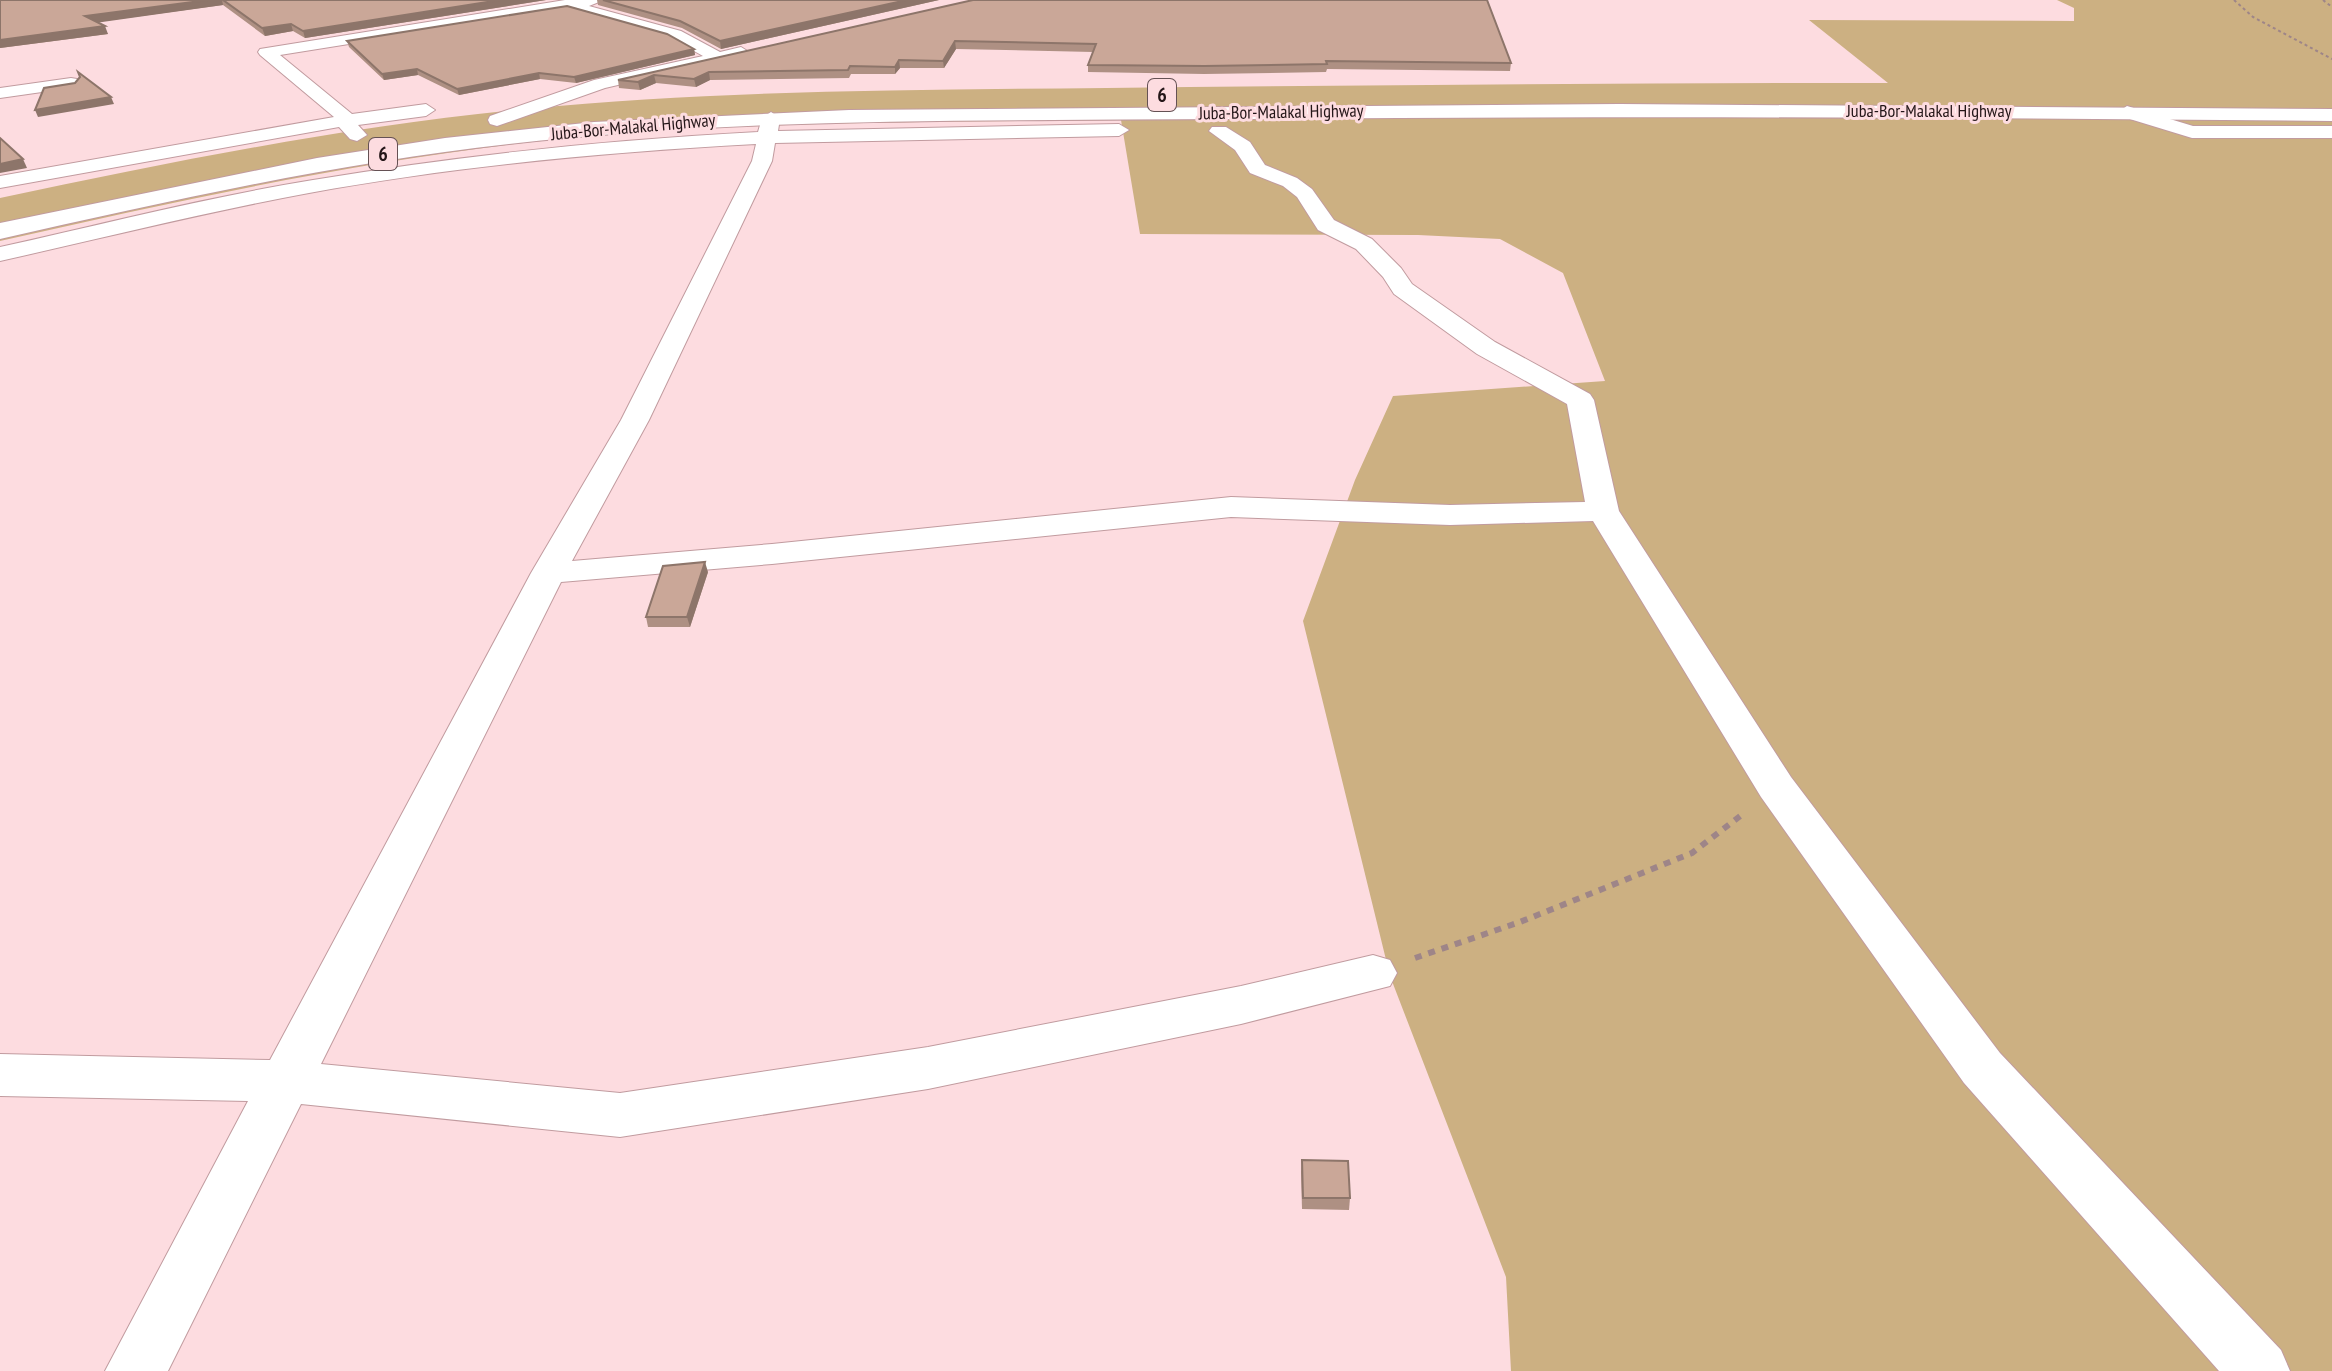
<svg xmlns="http://www.w3.org/2000/svg" width="2332" height="1371" viewBox="0 0 2332 1371" font-family="'PT Sans Narrow',sans-serif">
  <style>
    .green { fill: #ccb082 }
    .lines { fill: none; stroke-linecap: round; stroke-linejoin: round }
    .street-casing { stroke: #c19b9f; stroke-width: 2 }
    .highway-casing { stroke: #c19b9f; stroke-width: 2 }
    .path-far1 { stroke: #9e8588; stroke-width: 2; stroke-dasharray: 3 3; stroke-linecap: butt }
    .path { stroke: #9e8588; stroke-width: 6; stroke-dasharray: 7 7; stroke-linecap: butt }
    .street { fill: #fff; fill-rule: evenodd }
    .highway { fill: #fff; fill-rule: evenodd }
    .wall { fill: #ae9083 }
    .shaded-wall { fill: #8d756a }
    .building { fill: #caa798; stroke: #8d756a; stroke-width: 2 }
    .labels { text-anchor: middle; stroke-width: 6; stroke-linejoin: round; paint-order: stroke }
    .far-street-label { font-size: 18px; fill: #241618; stroke: #fddce0 }
    .shield { fill: #fddce0; stroke: #655154; stroke-width: 2 }
    .shield-label { font-size: 20px; font-weight: bold; fill: #241618 }
  </style>
  <rect width="100%" height="100%" fill="#fddce0"/>
  <path class="green" d="M 2057,0 L 2332,0 L 2332,1371 L 1511,1371 L 1506,1277 L 1390,976 L 1303,621 L 1355,480 L 1393,396 L 1605,381 L 1563,273 L 1500,239 L 1418,235 L 1140,234 L 1121,120 C 952,122 782,121 613,134 C 406,151 203,195 0,241 L 0,198 C 174,161 349,126 526,109 C 719,90 913,90 1107,88 C 1367,85 1627,83 1888,83 L 1809,20 L 2074,21 L 2074,8 Z"/>
  <g class="lines">
    <g class="street-casing">
      <g id="street">
        <path d="M 565,0 L 604,0 L 589,6 L 681,31 L 720,52 L 741,47 L 749,52 L 747,55 L 605,88 L 497,126 L 490,124 L 488,120 L 490,116 L 594,80 L 703,56 L 669,37 L 568,9 L 280,55 L 352,114 L 426,104 L 435,110 L 426,116 L 358,125 L 367,135 L 357,141 L 350,139 L 339,127 L 0,188 L 0,176 L 334,117 L 260,55 L 258,52 L 260,49 Z"/>
        <path d="M 71,78 L 77,79 L 80,83 L 77,87 L 0,98 L 0,88 Z"/>
        <path d="M 2127,106 L 2193,126 L 2332,126 L 2332,138 L 2192,138 L 2120,116 L 2118,112 Z"/>
        <path d="M 771,112 L 780,118 L 778,131 L 1119,124 L 1129,130 L 1119,136 L 775,143 L 772,161 L 649,420 L 572,561 L 772,544 L 1231,497 L 1450,505 L 1585,502 L 1567,404 L 1477,354 L 1394,294 L 1383,277 L 1356,249 L 1318,230 L 1297,197 L 1283,186 L 1250,173 L 1235,150 L 1209,131 L 1212,127 L 1226,127 L 1250,142 L 1265,165 L 1297,178 L 1312,189 L 1334,220 L 1372,239 L 1401,268 L 1412,284 L 1495,342 L 1590,394 L 1594,400 L 1619,511 L 1791,777 L 2000,1053 L 2281,1350 L 2290,1371 L 2219,1371 L 1964,1083 L 1761,797 L 1593,521 L 1450,525 L 1231,517 L 772,564 L 561,582 L 321,1064 L 620,1093 L 928,1047 L 1241,986 L 1373,955 L 1390,960 L 1397,973 L 1390,986 L 1241,1024 L 928,1089 L 620,1137 L 301,1104 L 168,1371 L 105,1371 L 248,1101 L 0,1096 L 0,1054 L 270,1060 L 531,573 L 621,420 L 752,161 L 756,144 C 606,152 456,166 309,193 C 205,212 103,238 0,261 L 0,247 C 104,224 208,197 313,180 C 461,155 609,140 758,132 L 762,118 Z"/>
      </g>
    </g>
    <g class="highway-casing">
      <path id="highway" d="M 1619,104 L 2332,109 L 2332,121 C 1963,117 1595,116 1226,119 C 987,121 747,117 509,144 C 337,163 168,201 0,239 L 0,223 L 317,158 L 445,138 L 594,122 L 849,110 Z"/>
    </g>
    <g class="path-far1">
      <path d="M 2234,0 L 2253,17 L 2332,59"/>
      <path d="M 2323,0 L 2332,7"/>
    </g>
    <path class="path" d="M 1415,958 L 1520,922 L 1692,853 L 1744,813"/>
    <use href="#street" class="street"/>
    <use href="#highway" class="highway"/>
  </g>
  <g class="wall">
    <path d="M 0,0 L 546,0 L 305,38 L 293,31 L 265,36 L 223,5 L 97,22 L 108,34 L 0,48 Z"/>
    <path d="M 597,0 L 939,0 L 721,49 L 682,28 L 598,5 Z"/>
    <path d="M 973,0 L 1511,63 L 1510,71 L 1327,69 L 1326,72 L 1204,74 L 1088,72 L 1088,65 L 1093,52 L 956,49 L 944,68 L 900,68 L 895,74 L 851,74 L 849,78 L 710,80 L 696,87 L 656,83 L 640,90 L 619,88 L 618,80 Z"/>
    <path d="M 347,41 L 694,49 L 695,55 L 576,83 L 540,79 L 459,95 L 418,75 L 384,80 L 349,47 Z"/>
    <path d="M 708,572 L 690,627 L 648,627 L 646,617 Z"/>
    <path d="M 1302,1160 L 1350,1198 L 1349,1210 L 1302,1209 L 1301,1172 Z"/>
  </g>
  <g class="shaded-wall">
    <path d="M 208,0 L 222,0 L 223,5 L 88,24 L 85,16 Z"/>
    <path d="M 500,0 L 546,0 L 305,38 L 303,31 Z"/>
    <path d="M 907,0 L 939,0 L 721,49 L 720,41 Z"/>
    <path d="M 291,24 L 293,31 L 265,36 L 262,28 Z"/>
    <path d="M 105,26 L 108,34 L 0,48 L 0,40 Z"/>
    <path d="M 955,41 L 956,49 L 944,68 L 943,61 Z"/>
    <path d="M 694,49 L 695,55 L 576,83 L 574,77 Z"/>
    <path d="M 899,60 L 900,68 L 895,74 L 895,67 Z"/>
    <path d="M 417,69 L 418,75 L 384,80 L 382,74 Z"/>
    <path d="M 709,72 L 710,80 L 696,87 L 694,79 Z"/>
    <path d="M 539,73 L 540,79 L 459,95 L 457,89 Z"/>
    <path d="M 654,75 L 656,83 L 640,90 L 638,82 Z"/>
    <path d="M 111,97 L 114,104 L 38,117 L 35,110 Z"/>
    <path d="M 23,159 L 27,168 L 0,173 L 0,164 Z"/>
    <path d="M 705,562 L 708,572 L 690,627 L 687,617 Z"/>
  </g>
  <g class="building">
    <path d="M 0,0 L 208,0 L 85,16 L 105,26 L 0,40 Z"/>
    <path d="M 223,0 L 500,0 L 303,31 L 291,24 L 262,28 Z"/>
    <path d="M 603,0 L 907,0 L 720,41 L 680,21 Z"/>
    <path d="M 973,0 L 1487,0 L 1511,63 L 1326,61 L 1327,64 L 1204,66 L 1088,65 L 1096,44 L 955,41 L 943,61 L 899,60 L 895,67 L 850,66 L 848,70 L 709,72 L 694,79 L 654,75 L 638,82 L 618,80 Z"/>
    <path d="M 567,6 L 667,34 L 694,49 L 574,77 L 539,73 L 457,89 L 417,69 L 382,74 L 347,41 Z"/>
    <path d="M 78,72 L 111,97 L 35,110 L 44,88 L 75,83 L 80,77 Z"/>
    <path d="M 0,138 L 23,159 L 0,164 Z"/>
    <path d="M 705,562 L 687,617 L 646,617 L 663,566 Z"/>
    <path d="M 1302,1160 L 1348,1161 L 1350,1198 L 1303,1198 Z"/>
  </g>
  <g class="labels">
    <g class="far-street-label">
      <text x="1929" y="117">Juba-Bor-Malakal Highway</text>
      <text transform="translate(1281 112) rotate(-1)" y="6">Juba-Bor-Malakal Highway</text>
      <text transform="translate(633 127) rotate(-5)" y="6">Juba-Bor-Malakal Highway</text>
    </g>
    <g class="shield">
      <rect x="1148" y="79" width="28" height="32" rx="6"/>
      <rect x="369" y="138" width="28" height="32" rx="6"/>
    </g>
    <g class="shield-label">
      <text x="1162" y="102">6</text>
      <text x="383" y="161">6</text>
    </g>
  </g>
</svg>
